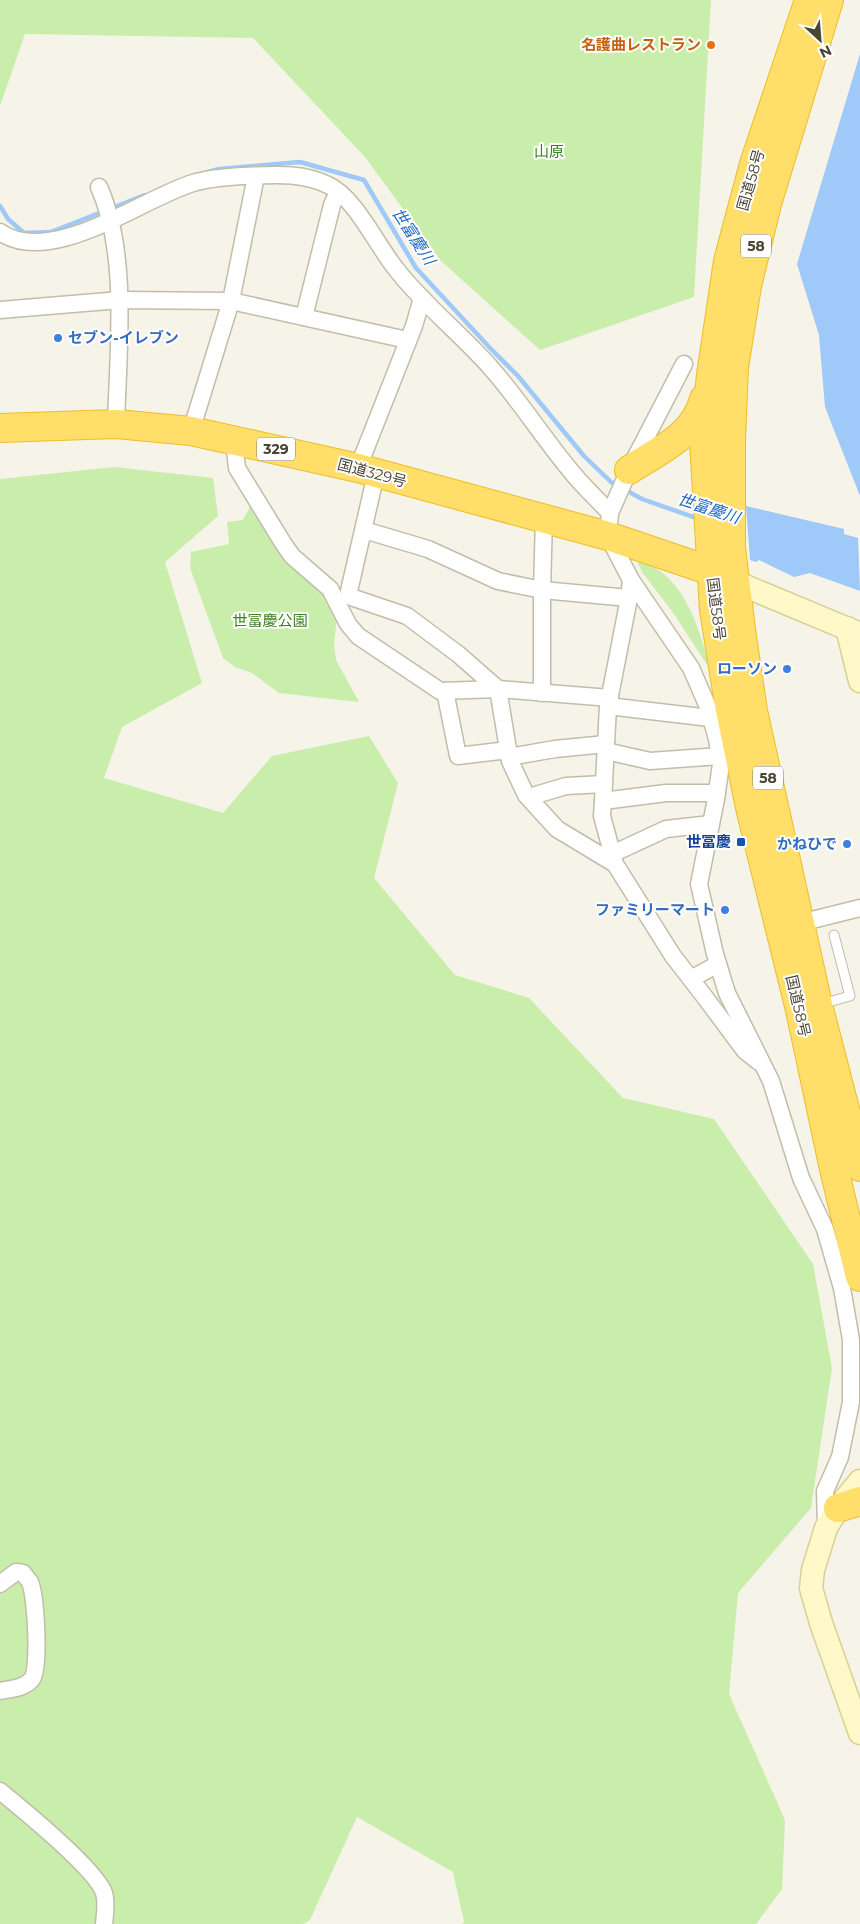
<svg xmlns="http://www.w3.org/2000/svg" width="860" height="1924" viewBox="0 0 860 1924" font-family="Montserrat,'Noto Sans JP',sans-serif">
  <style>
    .green { fill: #c9eeac }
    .water { fill: #9ec9f8 }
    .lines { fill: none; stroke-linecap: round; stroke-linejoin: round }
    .stream { stroke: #9ec9f8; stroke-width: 4.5 }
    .lane-casing { stroke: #c2bda9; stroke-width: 11 }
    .street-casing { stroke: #c2bda9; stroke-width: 19 }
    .secondary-casing { stroke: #dad093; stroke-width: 25 }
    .highway-casing { stroke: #eebd29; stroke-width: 30 }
    .lane { stroke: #fff; stroke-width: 9 }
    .street { stroke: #fff; stroke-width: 16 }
    .secondary { stroke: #fff8c8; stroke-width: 22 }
    .highway { stroke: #ffdf69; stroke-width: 28 }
    .food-dot { fill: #e8710a; stroke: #fff; stroke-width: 2 }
    .shop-dot { fill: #3f7fe0; stroke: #fff; stroke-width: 2 }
    .transit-dot { fill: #1a4fb4; stroke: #fff; stroke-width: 2 }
    .labels { text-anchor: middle; stroke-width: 4; stroke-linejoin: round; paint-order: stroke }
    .shield { fill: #fff; stroke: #807c72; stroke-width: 1 }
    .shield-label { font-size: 14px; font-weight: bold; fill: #4a4435 }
    .food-label { font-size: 15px; font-weight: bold; fill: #c56008; stroke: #fff; text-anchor: end }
    .park-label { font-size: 15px; fill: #3b8321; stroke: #fff }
    .street-label { font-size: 15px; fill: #4a4435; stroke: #fff }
    .shop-label { font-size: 15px; font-weight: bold; fill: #366cbe; stroke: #fff; text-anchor: end }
    .transit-label { font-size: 15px; font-weight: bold; fill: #164399; stroke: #fff; text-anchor: end }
    .water-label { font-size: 16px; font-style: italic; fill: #226bc3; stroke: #fff }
  </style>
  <rect width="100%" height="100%" fill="#f6f3e8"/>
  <g class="green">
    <path d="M 0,0 L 711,0 L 694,297 L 540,350 L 441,261 L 365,157 L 253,38 L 25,34 L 0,106 Z"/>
    <path d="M 114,467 L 213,478 L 218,516 L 165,562 L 202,683 L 122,727 L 104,778 L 223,813 L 272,756 L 369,736 L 398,783 L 374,878 L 455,975 L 529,998 L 623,1098 L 714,1119 L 813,1264 L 832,1368 L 811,1508 L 738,1593 L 729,1694 L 785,1820 L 782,1889 L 756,1924 L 462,1924 L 464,1922 L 453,1872 L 357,1817 L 310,1920 L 303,1924 L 0,1924 L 0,479 Z"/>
    <path d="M 254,499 L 267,534 L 288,564 L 326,597 L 337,618 L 334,643 L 336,660 L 359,702 L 279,693 L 252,673 L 235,667 L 223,658 L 190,568 L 191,552 L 229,544 L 227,522 L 243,520 Z"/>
    <path d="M 640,561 C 686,576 699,629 711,671 L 672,611 L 642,572 L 638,563 Z"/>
  </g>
  <g class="water">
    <path d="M 860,54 L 860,496 L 825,407 L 819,335 L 797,264 Z"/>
    <path d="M 746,506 L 844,529 L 844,534 L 858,538 L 860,591 L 810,573 L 794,577 L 759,560 L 756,562 L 750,560 Z"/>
  </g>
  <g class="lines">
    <g class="stream">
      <path d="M 208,172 L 219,169 L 300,162 L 364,180 L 416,268 L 491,349 L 518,376 L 584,456 L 611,482 L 642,499 L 699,519"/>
      <path d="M 0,206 L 8,219 L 24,233 L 51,232 L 145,195"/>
    </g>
    <g class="lane-casing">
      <path id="lane" d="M 821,1004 L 850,996 L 834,935"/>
    </g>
    <g class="street-casing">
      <g id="street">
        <path d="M 99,187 C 129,254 118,351 116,424"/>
        <path d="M 0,232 C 51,268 143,198 193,183 C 209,178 227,177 244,176 C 273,175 301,172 328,185 C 354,196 378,247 396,269 C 424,305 461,334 491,368 C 521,402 545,441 575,476 C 586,489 598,500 610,513"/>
        <path d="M 0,310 L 120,300 L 231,301 L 407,340"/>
        <path d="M 304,317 L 332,205 L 338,192"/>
        <path d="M 684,364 L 629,470 L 610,513 L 608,536 L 631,580 L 691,668 L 708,707 L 717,739 L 721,764 L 716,799 L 699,884 L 715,954 L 727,993 L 771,1081 L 801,1178 L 825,1229 L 842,1288 L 851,1340 L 851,1402 L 840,1457 L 825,1491 L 826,1525"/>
        <path d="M 191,431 L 231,301 L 256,176"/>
        <path d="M 234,441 L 237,468 L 283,543 L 292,556 L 330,589 L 348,624 L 358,636 L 440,691 L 498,689 L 610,698"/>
        <path d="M 358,468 L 414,326 L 422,298"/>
        <path d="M 376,474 L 349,591 L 351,597 L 407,616 L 458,654 L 498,689 L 510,761 L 526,795 L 557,829 L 615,864"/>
        <path d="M 364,530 L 428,549 L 498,581 L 542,590 L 629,598"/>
        <path d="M 631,580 L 629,598 L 608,706 L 603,801 L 602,816 L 615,864 L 673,956 L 704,996 L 745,1051 L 759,1062"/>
        <path d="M 445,691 L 458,756 L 508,750"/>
        <path d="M 542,693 L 542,590 L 544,519"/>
        <path d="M 608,706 L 710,718"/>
        <path d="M 606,751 L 650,761 L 720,756"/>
        <path d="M 509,757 L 555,749 L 606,744"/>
        <path d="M 529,797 L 566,786 L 604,784"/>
        <path d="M 603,801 L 666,793 L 717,793"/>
        <path d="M 612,854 L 666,829 L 711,824"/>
        <path d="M 800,923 L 860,908"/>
        <path d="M 691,979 L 718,964"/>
        <path d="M 0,1584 L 16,1572 L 23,1573 C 25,1576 28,1579 30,1582 C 36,1596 40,1668 32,1679 C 25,1688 11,1689 0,1691"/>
        <path d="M 0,1791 C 22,1809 96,1869 104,1893 C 107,1903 105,1914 104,1924"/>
      </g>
    </g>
    <g class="secondary-casing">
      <g id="secondary">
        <path d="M 734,579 L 745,586 L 860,634"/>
        <path d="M 847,628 L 860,681"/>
        <path d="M 860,1481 L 838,1508 L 826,1528 L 813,1570 L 811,1588 L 821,1623 L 860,1733"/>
      </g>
    </g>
    <g class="highway-casing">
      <g id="highway">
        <path d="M 809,0 L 754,164 L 728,261 L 711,375 L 704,442 L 714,610 L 730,710 L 751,812 L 800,1010 L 834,1169 L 860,1277"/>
        <path d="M 829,0 L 767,204 L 747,286 L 734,367 L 731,440 L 731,548 L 742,637 L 753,711 L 818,1005 L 860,1167"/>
        <path d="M 0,428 L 116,424 L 191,431 L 358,468 L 608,536 L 726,576"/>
        <path d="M 629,470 C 659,450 694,437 704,399"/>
        <path d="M 838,1508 L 860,1501"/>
      </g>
    </g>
    <use href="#lane" class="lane"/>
    <use href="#street" class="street"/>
    <use href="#secondary" class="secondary"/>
    <use href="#highway" class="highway"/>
  </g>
  <circle class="food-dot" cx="711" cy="45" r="5"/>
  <g class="shop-dot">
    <circle cx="58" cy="338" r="5"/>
    <circle cx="787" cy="669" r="5"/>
    <circle cx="847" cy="844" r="5"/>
    <circle cx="725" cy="910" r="5"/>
  </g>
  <rect class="transit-dot" x="736" y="837" width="10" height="10" rx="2.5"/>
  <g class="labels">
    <g class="shield">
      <rect x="741" y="234.5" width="30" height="23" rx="4"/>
      <rect x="257" y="437.5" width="38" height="23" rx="4"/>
      <rect x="753" y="766.5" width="30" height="23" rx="4"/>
    </g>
    <g class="shield-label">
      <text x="756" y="251">58</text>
      <text x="276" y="454">329</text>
      <text x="768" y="783">58</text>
    </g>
    <g class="food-label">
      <text x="701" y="50">名護曲レストラン</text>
    </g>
    <g class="park-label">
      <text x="549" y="157">山原</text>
      <text x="270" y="626">世冨慶公園</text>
    </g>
    <g class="street-label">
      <text transform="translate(751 180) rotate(-74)" y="5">国道58号</text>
      <text transform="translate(372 473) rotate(15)" y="5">国道329号</text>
      <text transform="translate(716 609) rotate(83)" y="5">国道58号</text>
      <text transform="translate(798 1006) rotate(77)" y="5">国道58号</text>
    </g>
    <g class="shop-label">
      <text x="68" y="343" text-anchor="start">セブン-イレブン</text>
      <text x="777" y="674">ローソン</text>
      <text x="837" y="849">かねひで</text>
      <text x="715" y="915">ファミリーマート</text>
    </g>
    <g class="transit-label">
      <text x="731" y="847">世冨慶</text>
    </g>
    <g class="water-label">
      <text transform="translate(414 236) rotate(57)" y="6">世富慶川</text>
      <text transform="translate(709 508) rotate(18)" y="6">世富慶川</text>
    </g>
  </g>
  <g transform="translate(820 40) rotate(154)" stroke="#ffffff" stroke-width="4" paint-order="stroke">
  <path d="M0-4L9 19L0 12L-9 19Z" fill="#4a4435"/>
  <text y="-8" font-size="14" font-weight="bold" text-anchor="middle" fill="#4a4435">N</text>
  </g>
</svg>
